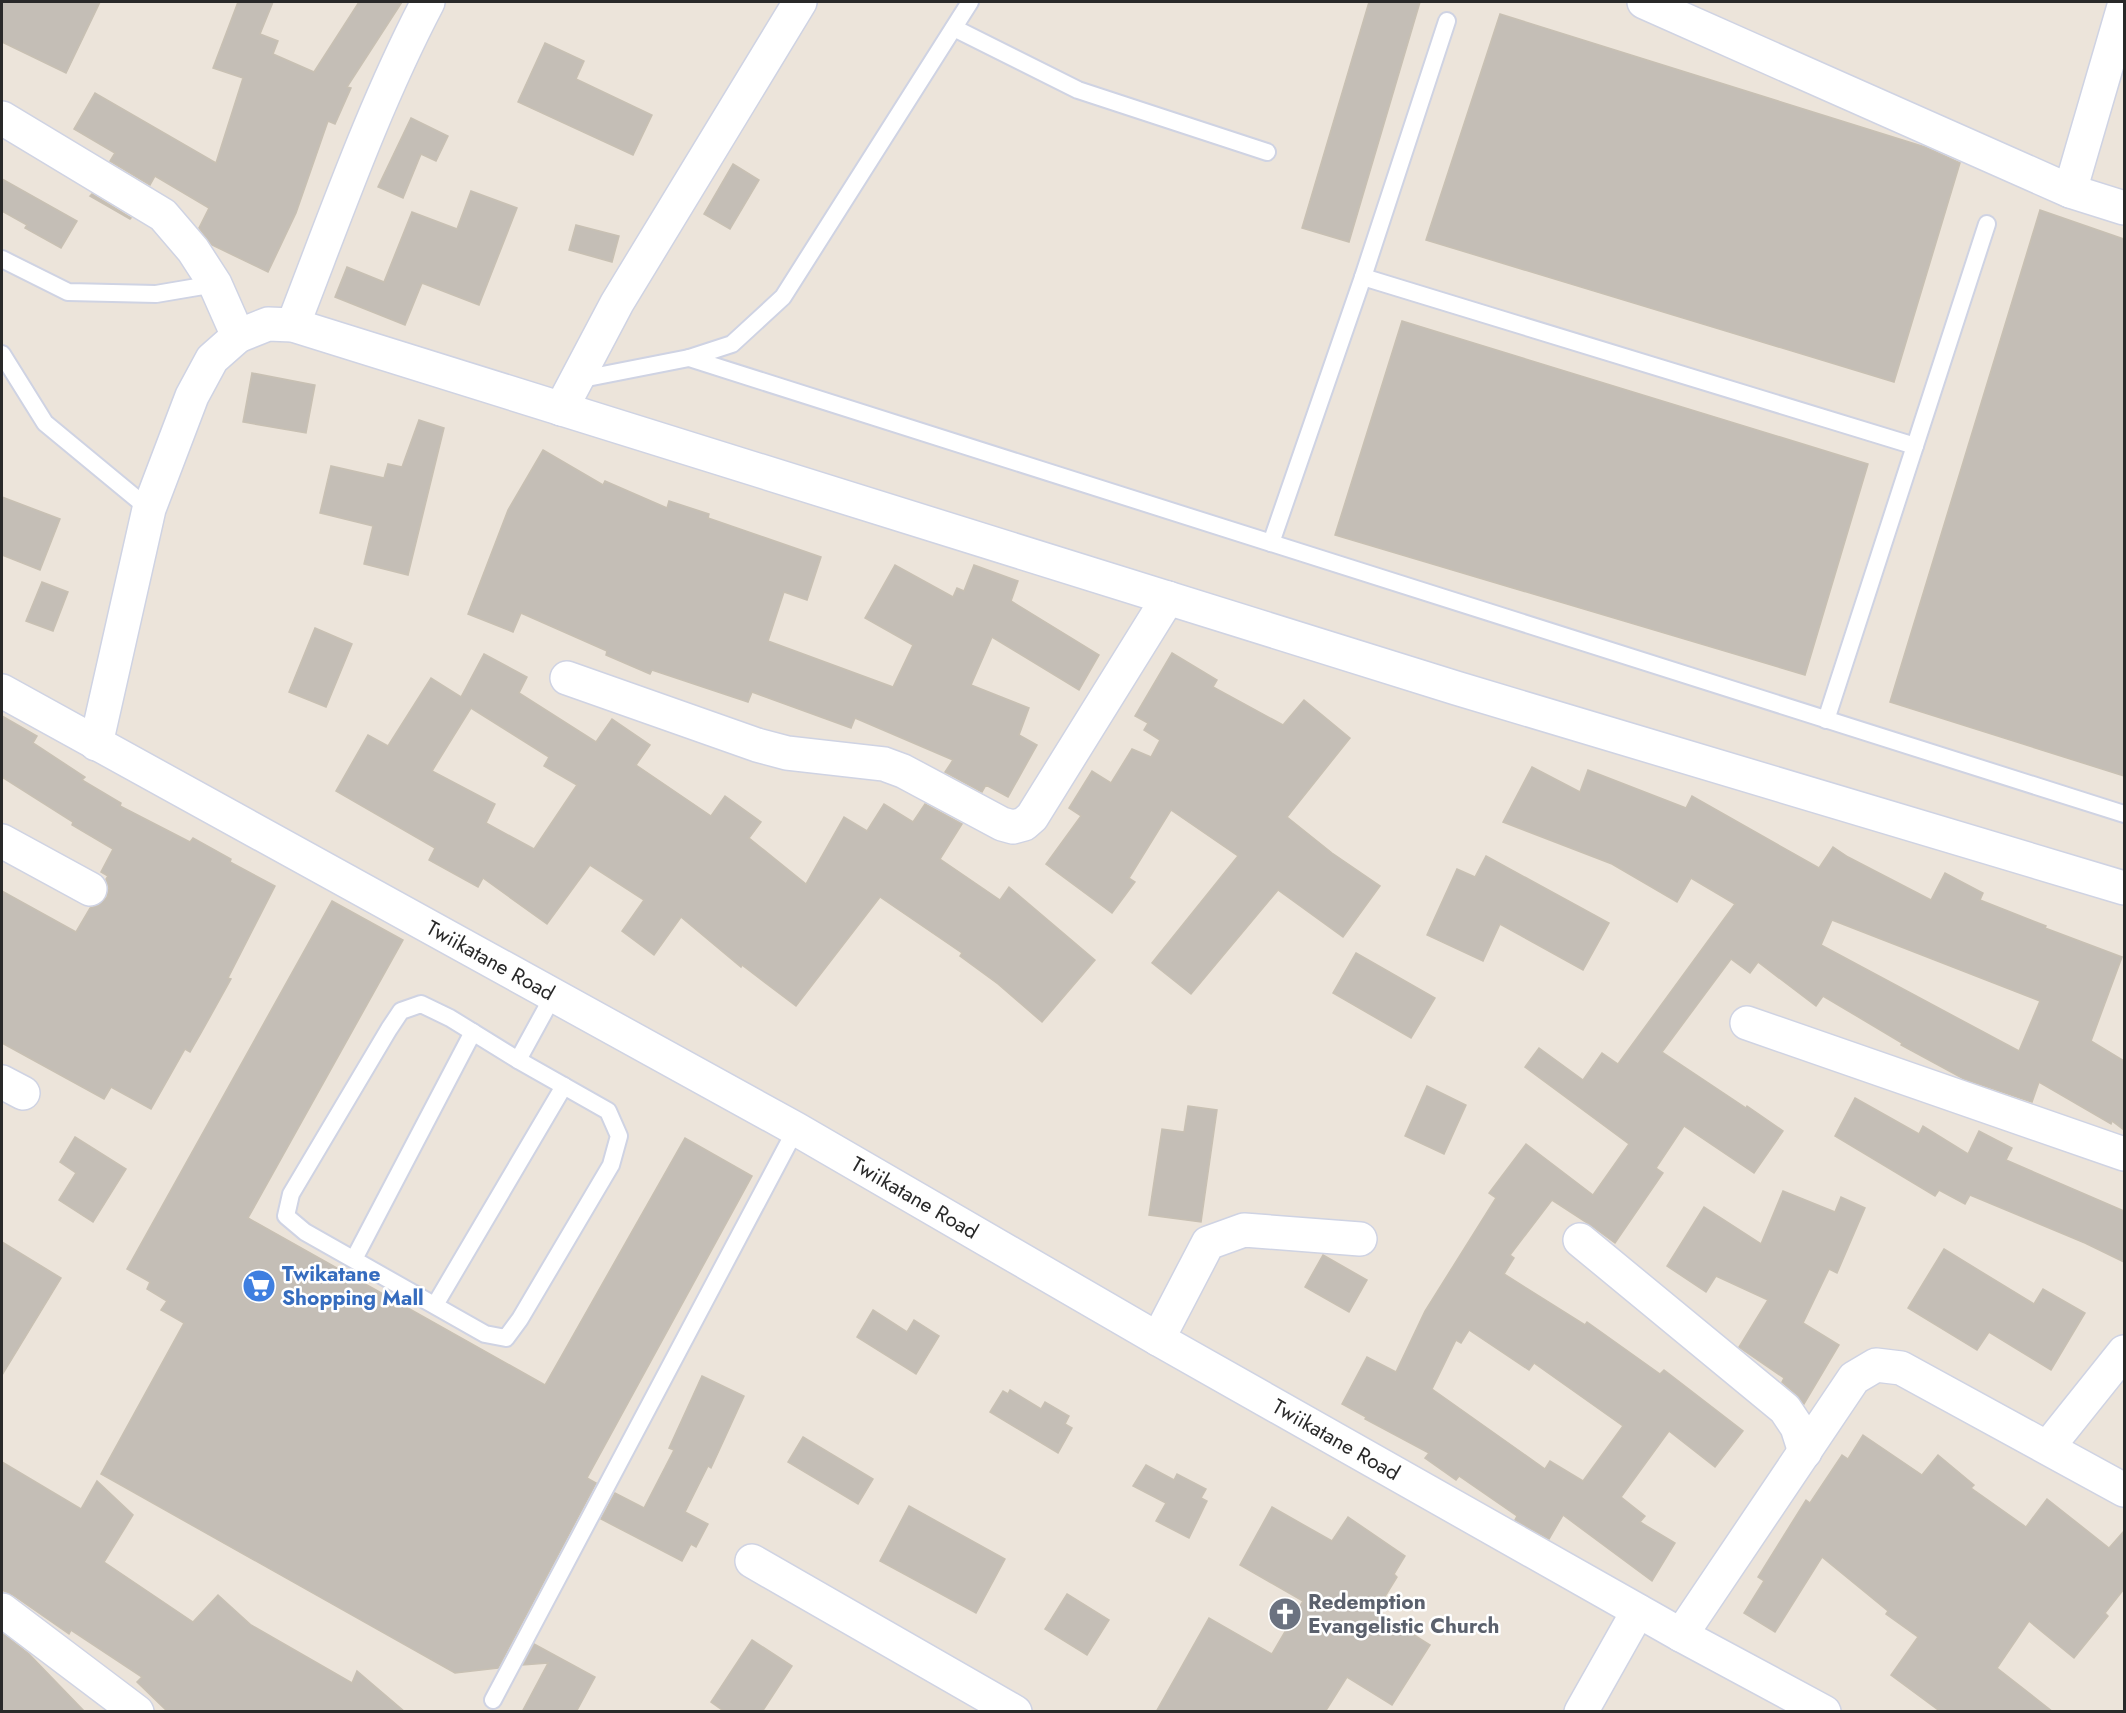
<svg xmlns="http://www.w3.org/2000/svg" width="2126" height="1713" viewBox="0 0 2126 1713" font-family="Jost,sans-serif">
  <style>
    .building { fill: #c4beb6; stroke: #c8c0b3; stroke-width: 1.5; fill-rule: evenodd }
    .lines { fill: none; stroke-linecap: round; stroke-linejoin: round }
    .lane-casing { stroke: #cfd3e3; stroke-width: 20 }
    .street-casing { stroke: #cfd3e3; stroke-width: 36 }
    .secondary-casing { stroke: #cfd3e3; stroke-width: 36 }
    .lane { stroke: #fff; stroke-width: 16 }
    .street { stroke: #fff; stroke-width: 33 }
    .secondary { stroke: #fff; stroke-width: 33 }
    .labels { text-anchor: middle; stroke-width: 5; stroke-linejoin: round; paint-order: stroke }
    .street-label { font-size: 21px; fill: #292929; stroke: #fff }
    .shop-label { font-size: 21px; font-weight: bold; fill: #366cbe; stroke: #fff; text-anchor: start }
    .worship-label { font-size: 21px; font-weight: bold; fill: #5b616d; stroke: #fff; text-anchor: start }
  </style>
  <rect width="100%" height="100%" fill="#ece4da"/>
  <g class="building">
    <path d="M 2,2 L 100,2 L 66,73 L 2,42 Z"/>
    <path d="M 238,2 L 273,2 L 260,34 L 278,41 L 273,54 L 314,72 L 359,2 L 402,2 L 347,87 L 351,88 L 335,124 L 328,121 L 296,213 L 268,272 L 212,245 L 199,228 L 209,208 L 155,176 L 150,185 L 110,161 L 115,153 L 74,129 L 95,93 L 216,163 L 243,78 L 213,68 Z"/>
    <path d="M 1369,2 L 1420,2 L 1349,242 L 1302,228 Z"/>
    <path d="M 1500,14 L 1925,147 L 1960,163 L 1894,382 L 1426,240 Z"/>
    <path d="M 545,43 L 584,61 L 576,79 L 652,115 L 633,155 L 518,102 Z"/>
    <path d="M 411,118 L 448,136 L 436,161 L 421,154 L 403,198 L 378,187 Z"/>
    <path d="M 733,164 L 759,180 L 730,229 L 704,214 Z"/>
    <path d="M 2,179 L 77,221 L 61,248 L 25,228 L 27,225 L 2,211 Z"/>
    <path d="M 471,191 L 517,208 L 479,305 L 422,283 L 405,325 L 335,297 L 347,267 L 384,282 L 412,212 L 457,229 Z"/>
    <path d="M 92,194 L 131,218 L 130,219 L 90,196 Z"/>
    <path d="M 2040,210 L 2124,239 L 2124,776 L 1890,702 Z"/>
    <path d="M 576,225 L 619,236 L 612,262 L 569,250 Z"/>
    <path d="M 1402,321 L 1868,464 L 1805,675 L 1335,535 Z"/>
    <path d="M 252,373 L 315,385 L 306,433 L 243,422 Z"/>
    <path d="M 419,420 L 444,428 L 408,575 L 364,564 L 373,526 L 320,513 L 331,466 L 384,478 L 388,464 L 402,467 Z"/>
    <path d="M 543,450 L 603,485 L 605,481 L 667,508 L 669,501 L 709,514 L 708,518 L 821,557 L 807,600 L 784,592 L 768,641 L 893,687 L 913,645 L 865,618 L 895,565 L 953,597 L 957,588 L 964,591 L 974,565 L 1018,581 L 1011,601 L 1099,655 L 1079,690 L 992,637 L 971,685 L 1029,708 L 1019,735 L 1037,745 L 1008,797 L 986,785 L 982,792 L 945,772 L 953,760 L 855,718 L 851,728 L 752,692 L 748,702 L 652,670 L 650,674 L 606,655 L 607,651 L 521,613 L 513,632 L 468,614 L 508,510 Z"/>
    <path d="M 2,497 L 60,519 L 40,570 L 2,555 Z"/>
    <path d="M 42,582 L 68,592 L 53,631 L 26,621 Z"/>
    <path d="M 315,628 L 352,644 L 326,707 L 289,692 Z"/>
    <path d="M 1172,653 L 1217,680 L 1213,687 L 1283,725 L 1304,700 L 1350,738 L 1287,817 L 1332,853 L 1380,886 L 1343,937 L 1278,890 L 1191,994 L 1152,963 L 1238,856 L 1171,810 L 1129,878 L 1135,882 L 1112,913 L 1046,864 L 1081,816 L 1069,808 L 1092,771 L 1111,783 L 1132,749 L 1151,757 L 1160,740 L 1144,730 L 1148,723 L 1135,716 Z"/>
    <path d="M 484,654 L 527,677 L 519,693 L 596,742 L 612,719 L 650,745 L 636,765 L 711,816 L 725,796 L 761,822 L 749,838 L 806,884 L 844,817 L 867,831 L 884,804 L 913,822 L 925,804 L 962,824 L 940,859 L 1000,900 L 1009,887 L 1095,960 L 1042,1022 L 998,984 L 960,956 L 962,953 L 880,897 L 796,1006 L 742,965 L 741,967 L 681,917 L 654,955 L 622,931 L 644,900 L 590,865 L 547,924 L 483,878 L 478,887 L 429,860 L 435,848 L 336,791 L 368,735 L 388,746 L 431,678 L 461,697 ZM 471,708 L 549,757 L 544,766 L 577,785 L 534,849 L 486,823 L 495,804 L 432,771 Z"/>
    <path d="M 2,716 L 37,736 L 33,743 L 85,777 L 82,780 L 121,803 L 120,806 L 190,842 L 193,838 L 231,859 L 230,862 L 275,886 L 228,978 L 231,979 L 201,1033 L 190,1052 L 185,1049 L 151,1109 L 111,1087 L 104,1099 L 2,1043 L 2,891 L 76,932 L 90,908 L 99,905 L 107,897 L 109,888 L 106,879 L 108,876 L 101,872 L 113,849 L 72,825 L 73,822 L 2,777 Z"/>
    <path d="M 1532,767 L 1580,792 L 1588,770 L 1686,808 L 1692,796 L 1819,868 L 1833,847 L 1848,857 L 1931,900 L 1945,873 L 1983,893 L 1980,900 L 2046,926 L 2045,928 L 2122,957 L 2091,1041 L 2124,1061 L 2124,1130 L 2112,1121 L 2111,1124 L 2039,1082 L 2032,1102 L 1964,1079 L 1901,1045 L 1902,1043 L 1823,996 L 1816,1006 L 1758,962 L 1750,973 L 1731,959 L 1662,1052 L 1746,1108 L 1747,1106 L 1783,1131 L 1754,1173 L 1684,1126 L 1656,1168 L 1663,1173 L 1615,1243 L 1592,1226 L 1552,1200 L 1510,1255 L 1514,1258 L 1504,1274 L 1585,1325 L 1587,1322 L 1660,1374 L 1664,1370 L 1743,1431 L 1715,1467 L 1669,1431 L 1621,1497 L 1645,1516 L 1640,1522 L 1675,1543 L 1652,1581 L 1563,1515 L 1549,1539 L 1515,1520 L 1517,1516 L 1459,1476 L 1456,1480 L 1425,1458 L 1429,1453 L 1365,1419 L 1366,1417 L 1342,1404 L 1367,1357 L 1396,1372 L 1425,1311 L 1496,1198 L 1489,1193 L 1526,1144 L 1593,1195 L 1629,1144 L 1525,1067 L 1539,1048 L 1583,1080 L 1602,1053 L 1618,1064 L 1735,904 L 1691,878 L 1677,902 L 1612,864 L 1503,822 ZM 1832,920 L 2040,1001 L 2019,1051 L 1821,945 ZM 1469,1330 L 1529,1370 L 1534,1363 L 1623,1426 L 1583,1481 L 1550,1461 L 1545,1469 L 1432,1389 L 1456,1340 L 1461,1343 Z"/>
    <path d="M 1486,856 L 1609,923 L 1583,970 L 1500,924 L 1483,961 L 1427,935 L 1457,869 L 1475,877 Z"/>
    <path d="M 332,901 L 403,940 L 248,1218 L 545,1385 L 685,1138 L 752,1176 L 587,1478 L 596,1483 L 498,1668 L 455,1673 L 101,1474 L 184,1323 L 161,1310 L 167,1301 L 147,1289 L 150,1282 L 127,1269 Z"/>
    <path d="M 1356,953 L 1435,998 L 1411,1038 L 1333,993 Z"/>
    <path d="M 1427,1086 L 1466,1105 L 1444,1154 L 1405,1136 Z"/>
    <path d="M 1855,1098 L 1919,1134 L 1923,1126 L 1968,1154 L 1979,1131 L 2012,1148 L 2006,1160 L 2124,1211 L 2124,1262 L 2085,1243 L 1970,1195 L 1965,1204 L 1939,1190 L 1935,1196 L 1835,1136 Z"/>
    <path d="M 1188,1106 L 1217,1110 L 1201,1222 L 1149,1215 L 1162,1129 L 1184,1132 Z"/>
    <path d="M 75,1137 L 126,1169 L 93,1222 L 59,1200 L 76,1173 L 60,1162 Z"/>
    <path d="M 1783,1191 L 1835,1212 L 1841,1197 L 1865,1208 L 1837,1273 L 1829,1269 L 1803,1323 L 1839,1345 L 1804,1404 L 1797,1395 L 1782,1382 L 1784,1378 L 1739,1347 L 1768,1300 L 1716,1276 L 1706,1292 L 1667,1266 L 1704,1207 L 1761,1244 Z"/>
    <path d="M 2,1242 L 61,1278 L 2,1375 Z"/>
    <path d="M 1944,1249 L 2034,1304 L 2043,1289 L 2085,1313 L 2051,1370 L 1989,1332 L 1977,1350 L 1908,1308 Z"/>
    <path d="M 1323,1255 L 1367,1280 L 1349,1312 L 1305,1287 Z"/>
    <path d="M 873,1310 L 907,1332 L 914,1320 L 939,1336 L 916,1374 L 857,1337 Z"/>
    <path d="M 702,1376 L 744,1396 L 711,1468 L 708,1466 L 685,1512 L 708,1524 L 696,1547 L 691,1544 L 682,1561 L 601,1519 L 615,1493 L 644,1508 L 674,1450 L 669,1448 Z"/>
    <path d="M 1010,1390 L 1041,1409 L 1045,1402 L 1069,1416 L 1065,1424 L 1072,1428 L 1058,1453 L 990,1412 L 1003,1391 L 1008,1394 Z"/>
    <path d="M 1863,1435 L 1922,1475 L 1938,1455 L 1974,1485 L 1971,1488 L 2026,1527 L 2047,1499 L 2109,1548 L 2124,1531 L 2124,1589 L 2105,1613 L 2108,1616 L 2074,1658 L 2029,1621 L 1997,1668 L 2053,1712 L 1941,1712 L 1891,1675 L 1918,1637 L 1886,1614 L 1888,1611 L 1822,1557 L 1775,1632 L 1744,1613 L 1764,1581 L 1758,1577 L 1806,1500 L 1810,1503 L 1842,1455 L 1848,1459 Z"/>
    <path d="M 803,1437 L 873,1479 L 858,1504 L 788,1462 Z"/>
    <path d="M 2,1462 L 81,1509 L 97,1481 L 133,1515 L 104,1562 L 193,1622 L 218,1595 L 251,1625 L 352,1683 L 357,1671 L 405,1712 L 168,1712 L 137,1682 L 142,1677 L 71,1630 L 69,1634 L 13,1595 L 2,1590 Z"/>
    <path d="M 1146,1465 L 1174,1480 L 1177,1474 L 1206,1489 L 1201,1498 L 1207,1501 L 1189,1538 L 1156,1521 L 1166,1503 L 1133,1486 Z"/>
    <path d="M 909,1506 L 1005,1559 L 976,1613 L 880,1561 Z"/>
    <path d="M 1272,1507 L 1332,1541 L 1348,1517 L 1405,1556 L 1394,1574 L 1397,1577 L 1376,1611 L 1430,1645 L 1392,1705 L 1347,1677 L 1325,1712 L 1156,1712 L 1209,1618 L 1272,1654 L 1303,1601 L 1240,1565 Z"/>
    <path d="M 1067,1594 L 1109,1620 L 1087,1655 L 1045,1629 Z"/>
    <path d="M 2,1633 L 29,1654 L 85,1712 L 2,1712 Z"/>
    <path d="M 752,1640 L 792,1666 L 762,1712 L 725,1712 L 711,1702 Z"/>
    <path d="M 534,1644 L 595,1677 L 576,1712 L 522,1712 L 548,1663 L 523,1665 Z"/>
  </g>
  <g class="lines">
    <g class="lane-casing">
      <g id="lane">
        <path d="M 954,28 L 1078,90 L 1267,152"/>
        <path d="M 2,259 L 68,292 L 156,294 L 215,284"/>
        <path d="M 1363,277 L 1915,446"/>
        <path d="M 2,354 L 45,423 L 149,509"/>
        <path d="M 689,358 L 2124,814"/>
        <path d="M 577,380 L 689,358 L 732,344 L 783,297 L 970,2"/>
        <path d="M 1271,543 L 1363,277 L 1447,21"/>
        <path d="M 1826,720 L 1987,224"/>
        <path d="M 421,1004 L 450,1018 L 518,1060 L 608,1111 L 619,1136 L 611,1165 L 520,1319 L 506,1338 L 485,1334 L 305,1232 L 286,1216 L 291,1194 L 389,1029 L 401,1011 Z"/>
        <path d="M 518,1060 L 553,996"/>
        <path d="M 354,1259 L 473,1032"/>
        <path d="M 435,1305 L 564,1086"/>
        <path d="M 493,1700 L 796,1129"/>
      </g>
    </g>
    <g class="street-casing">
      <g id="street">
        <path d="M 1644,2 L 2070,191 L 2124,208"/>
        <path d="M 2,118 L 163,215 L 193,250 L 215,284 L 238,336"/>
        <path d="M 2070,191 L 2124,6"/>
        <path d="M 293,325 C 335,217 374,105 428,2"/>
        <path d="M 561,409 L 617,303 L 800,2"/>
        <path d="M 567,678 L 757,745 L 787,753 L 884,764 L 903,771 L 1002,824 L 1013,827 L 1024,824 L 1032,817 L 1168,598"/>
        <path d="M 96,744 L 149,509 L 192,396 L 212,359 L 238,336 L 268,324 L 293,325 L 1456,688 L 2124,888"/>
        <path d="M 2,841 L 90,889"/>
        <path d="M 1747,1023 L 2124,1154"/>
        <path d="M 2,1082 L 23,1093"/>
        <path d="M 1580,1240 L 1785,1409 L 1797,1427 L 1805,1452"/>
        <path d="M 1158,1339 L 1208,1243 L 1244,1230 L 1360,1239"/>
        <path d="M 2048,1447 L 2124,1352"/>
        <path d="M 752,1561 L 1015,1712"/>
        <path d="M 2,1610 L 137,1712"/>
        <path d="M 1681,1635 L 1854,1378 L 1876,1365 L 1901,1368 L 2124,1490"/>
        <path d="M 1581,1712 L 1638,1611"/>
      </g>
    </g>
    <g class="secondary-casing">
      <g id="secondary">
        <path id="s1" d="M 2,691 L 796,1129 L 1158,1339 L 1681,1635 L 1824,1712"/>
      </g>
    </g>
    <use href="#lane" class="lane"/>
    <use href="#street" class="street"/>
    <use href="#secondary" class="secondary"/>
  </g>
  <defs>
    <g id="supermarket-disc" transform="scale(1.725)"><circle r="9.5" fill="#3f7fe0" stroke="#fff"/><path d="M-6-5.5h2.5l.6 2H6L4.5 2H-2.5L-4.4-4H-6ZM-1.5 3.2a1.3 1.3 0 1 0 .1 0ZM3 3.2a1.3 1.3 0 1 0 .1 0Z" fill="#fff"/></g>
    <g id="church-disc" transform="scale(1.725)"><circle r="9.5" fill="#6b7280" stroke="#fff"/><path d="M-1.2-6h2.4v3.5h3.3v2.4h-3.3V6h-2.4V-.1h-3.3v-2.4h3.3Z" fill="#fff"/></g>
  </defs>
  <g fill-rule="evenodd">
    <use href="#supermarket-disc" x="259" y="1286"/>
    <use href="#church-disc" x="1285" y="1614"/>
  </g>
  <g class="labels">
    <g class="street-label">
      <text dy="7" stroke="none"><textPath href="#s1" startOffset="558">Twiikatane Road</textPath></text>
      <text dy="7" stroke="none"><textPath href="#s1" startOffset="1044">Twiikatane Road</textPath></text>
      <text dy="7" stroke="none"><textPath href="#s1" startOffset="1530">Twiikatane Road</textPath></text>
    </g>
    <g class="shop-label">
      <text x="282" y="1281">Twikatane<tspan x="282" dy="24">Shopping Mall</tspan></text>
    </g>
    <g class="worship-label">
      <text x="1308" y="1609">Redemption<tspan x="1308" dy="24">Evangelistic Church</tspan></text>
    </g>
  </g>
  <rect width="2126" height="1713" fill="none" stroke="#292929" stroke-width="6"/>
</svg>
